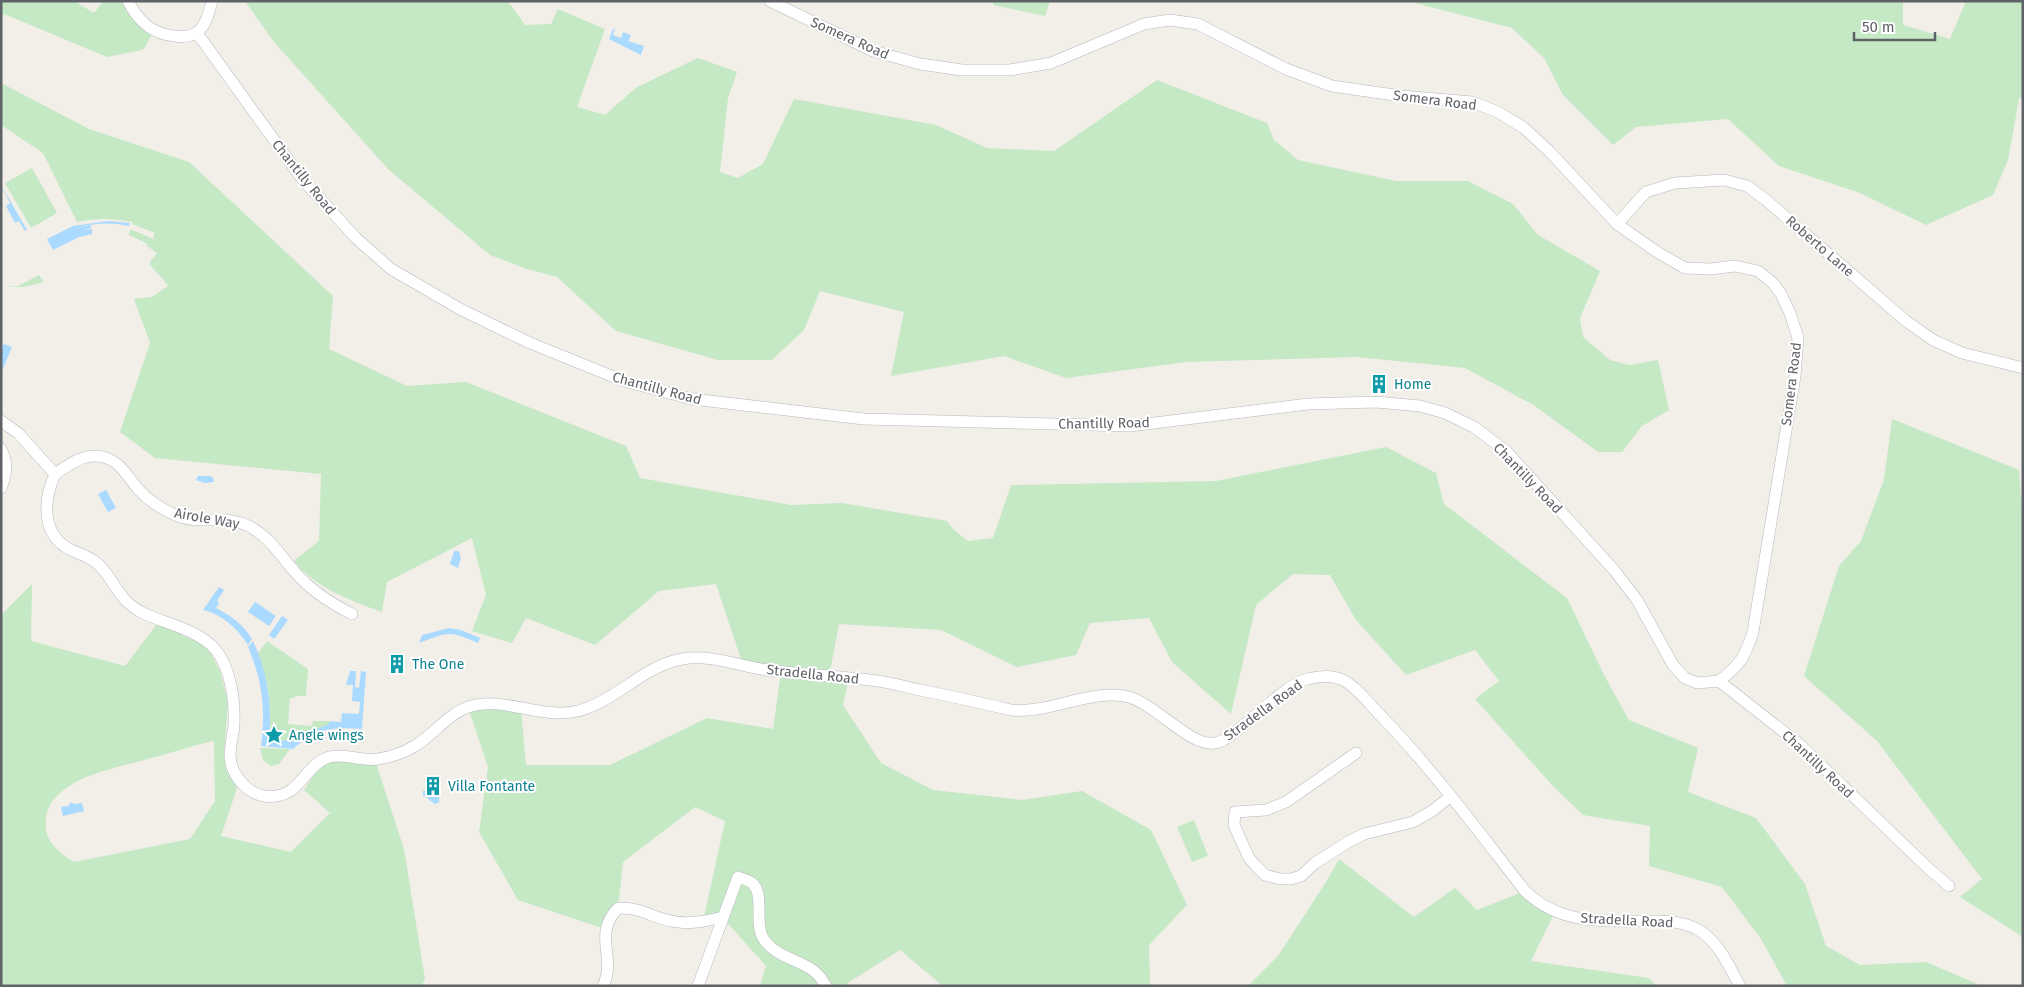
<svg xmlns="http://www.w3.org/2000/svg" width="2024" height="987" viewBox="0 0 2024 987" font-family="'Fira Sans',sans-serif">
  <style>
    .green { fill: #c5e8c5; fill-rule: evenodd }
    .water { fill: #aadaff }
    .lines { fill: none; stroke-linecap: round; stroke-linejoin: round }
    .minor-casing { stroke: #b5b8bc; stroke-width: 12 }
    .minor { stroke: #fff; stroke-width: 11 }
    .labels { text-anchor: middle; stroke-width: 4; stroke-linejoin: round; paint-order: stroke }
    .street-label { font-size: 14px; fill: #5f6368; stroke: #fff }
    .culture-label { font-size: 14px; fill: #0d838f; stroke: #fff; text-anchor: start }
  </style>
  <rect width="100%" height="100%" fill="#f1efe8"/>
  <g class="green">
    <path d="M 1,1 L 74,1 L 94,13 L 103,1 L 128,1 L 153,31 L 146,46 L 142,50 L 107,57 L 4,14 L 1,22 Z"/>
    <path d="M 245,1 L 508,1 L 525,25 L 551,24 L 558,9 L 605,29 L 577,107 L 605,115 L 637,87 L 698,58 L 737,72 L 728,98 L 720,172 L 738,178 L 763,164 L 794,99 L 936,125 L 987,148 L 1054,151 L 1157,80 L 1267,123 L 1274,140 L 1298,160 L 1396,181 L 1468,181 L 1513,204 L 1538,235 L 1600,271 L 1580,318 L 1583,337 L 1610,360 L 1629,365 L 1658,360 L 1669,410 L 1642,426 L 1622,452 L 1598,452 L 1535,406 L 1465,368 L 1357,357 L 1186,362 L 1066,378 L 1004,356 L 891,376 L 904,312 L 820,291 L 804,330 L 772,360 L 718,360 L 616,331 L 557,277 L 527,269 L 490,255 L 388,169 L 274,42 Z"/>
    <path d="M 993,1 L 1050,1 L 1045,16 L 993,5 Z"/>
    <path d="M 1903,1 L 1903,25 L 1950,39 L 1966,1 L 2023,1 L 2023,95 L 2019,99 L 2008,160 L 1993,195 L 1926,225 L 1860,193 L 1779,166 L 1728,119 L 1636,127 L 1613,145 L 1563,95 L 1544,58 L 1512,28 L 1411,2 Z"/>
    <path d="M 1,83 L 89,129 L 189,162 L 333,296 L 329,349 L 407,386 L 466,382 L 626,446 L 640,478 L 791,505 L 842,503 L 947,521 L 953,529 L 968,541 L 993,538 L 1011,485 L 1216,481 L 1386,447 L 1436,473 L 1444,504 L 1567,598 L 1605,677 L 1629,720 L 1698,748 L 1688,792 L 1756,818 L 1805,884 L 1826,946 L 1860,965 L 1926,962 L 1982,986 L 1787,986 L 1761,939 L 1722,887 L 1649,866 L 1650,826 L 1583,815 L 1552,785 L 1475,699 L 1499,681 L 1475,650 L 1406,675 L 1356,620 L 1330,575 L 1293,574 L 1256,605 L 1231,714 L 1172,662 L 1149,618 L 1090,623 L 1076,655 L 1017,667 L 941,630 L 839,624 L 829,677 L 849,678 L 843,705 L 881,763 L 933,790 L 1022,800 L 1082,791 L 1151,830 L 1187,905 L 1149,945 L 1150,986 L 943,986 L 900,950 L 843,986 L 760,986 L 766,966 L 723,918 L 703,922 L 725,821 L 695,807 L 623,862 L 618,908 L 605,929 L 518,900 L 479,832 L 488,767 L 468,707 L 521,709 L 526,765 L 610,765 L 707,718 L 773,729 L 781,672 L 743,665 L 716,584 L 659,591 L 595,645 L 526,618 L 512,643 L 472,631 L 486,595 L 472,538 L 387,582 L 382,612 C 349,600 316,588 294,561 L 319,541 L 321,474 L 155,458 L 120,432 L 150,343 L 134,299 L 152,297 L 168,286 L 162,278 L 176,268 L 162,278 L 150,265 L 150,262 L 157,253 L 147,246 L 148,244 L 129,235 L 130,229 L 156,240 L 153,237 L 155,233 L 132,224 L 132,222 C 112,218 96,218 77,222 L 43,153 L 1,125 Z"/>
    <path d="M 32,168 L 57,213 L 31,228 L 5,183 Z"/>
    <path d="M 39,275 L 44,282 L 23,287 L 7,287 L 18,286 Z"/>
    <path d="M 1892,419 L 2019,470 L 2023,525 L 2023,937 L 1960,897 L 1982,879 L 1877,741 L 1804,676 L 1839,566 L 1861,541 L 1884,480 Z"/>
    <path d="M 32,584 L 31,641 L 125,666 L 160,620 L 184,630 L 183,636 L 201,643 L 210,652 L 220,671 L 228,702 L 224,754 L 226,770 L 237,788 L 221,836 L 291,852 L 330,813 L 304,790 L 325,758 L 375,760 L 404,849 L 425,979 L 421,986 L 1,986 L 1,615 ZM 214,741 L 215,801 L 190,839 L 74,862 C 58,852 42,839 46,817 C 53,777 118,768 151,758 C 172,753 193,745 214,741 Z"/>
    <path d="M 267,641 L 308,669 L 306,696 L 295,696 L 295,698 L 290,698 L 288,724 L 312,726 L 313,721 L 329,721 L 329,725 L 308,732 L 294,742 L 278,740 L 279,731 L 270,731 L 268,688 L 258,653 Z"/>
    <path d="M 260,748 L 290,749 L 279,764 L 271,766 L 263,760 Z"/>
    <path d="M 1194,820 L 1208,856 L 1192,862 L 1177,827 Z"/>
    <path d="M 1339,859 L 1414,917 L 1455,888 L 1477,910 L 1525,891 L 1555,912 L 1531,961 L 1649,978 L 1657,986 L 1248,986 L 1278,956 L 1326,882 Z"/>
  </g>
  <g class="water">
    <path d="M 613,29 L 615,29 L 613,35 L 621,38 L 623,32 L 631,35 L 628,41 L 644,46 L 641,55 L 609,39 Z"/>
    <path d="M 1,185 L 27,230 L 25,231 L 19,221 L 15,223 L 6,206 L 10,203 Z"/>
    <path d="M 108,221 L 130,223 L 129,226 C 111,222 93,223 75,228 L 91,225 L 91,228 L 83,230 L 92,229 L 92,234 L 79,237 L 53,250 L 47,239 L 73,226 Z"/>
    <path d="M 4,344 L 12,347 L 2,371 L 1,349 Z"/>
    <path d="M 198,476 L 210,476 L 213,478 L 214,482 L 205,483 L 196,480 Z"/>
    <path d="M 106,490 L 116,508 L 108,512 L 98,494 Z"/>
    <path d="M 454,551 L 459,551 L 461,558 L 458,568 L 450,564 Z"/>
    <path d="M 219,587 L 224,590 L 217,601 L 219,603 L 216,608 C 231,616 243,624 252,639 L 248,645 C 238,629 222,614 203,610 Z"/>
    <path d="M 255,602 L 276,616 L 269,626 L 248,612 Z"/>
    <path d="M 282,616 L 288,620 L 274,639 L 269,635 Z"/>
    <path d="M 449,628 L 461,630 L 480,638 L 478,643 C 449,630 448,632 419,643 L 422,635 Z"/>
    <path d="M 253,641 C 268,673 272,706 269,740 L 294,741 L 308,732 L 328,725 L 330,721 L 341,722 L 342,713 L 359,714 L 360,702 L 352,701 L 353,685 L 346,685 L 350,671 L 356,671 L 355,687 L 359,688 L 361,671 L 366,672 L 362,729 C 332,727 316,728 293,749 L 261,746 C 266,711 262,679 248,647 Z"/>
    <path d="M 429,789 C 435,789 441,795 439,802 L 435,804 L 423,795 L 423,791 Z"/>
    <path d="M 71,802 L 74,804 L 82,803 L 84,811 L 63,816 L 61,807 L 68,806 Z"/>
  </g>
  <g class="lines">
    <g class="minor-casing">
      <g id="minor">
        <path d="M 128,1 C 138,21 152,34 175,36 C 182,37 191,37 197,32 C 206,26 209,12 212,1"/>
        <path d="M 770,1 L 873,51 L 920,64 L 962,70 L 1010,70 L 1051,63 L 1144,24 L 1170,20 L 1198,24 L 1286,69 L 1332,86 L 1401,96 L 1472,102 L 1498,112 L 1524,128 L 1549,151 L 1617,224 L 1657,252 L 1685,268 L 1711,269 L 1735,266 L 1758,271 L 1773,283 L 1781,294 L 1790,313 L 1798,338 L 1795,376 L 1753,632 C 1745,657 1740,665 1719,681"/>
        <path d="M 197,33 L 303,180 L 356,238 L 391,269 L 460,309 L 530,343 L 624,381 L 692,399 L 864,419 L 1130,426 L 1308,404 L 1376,402 L 1420,406 L 1445,413 L 1474,427 L 1507,452 L 1614,570 L 1637,600 L 1673,665 L 1685,678 L 1697,683 L 1719,681 L 1798,743 L 1929,869 L 1949,886"/>
        <path d="M 1617,224 L 1646,192 L 1675,183 L 1724,180 L 1747,186 L 1766,200 L 1906,321 L 1933,340 L 1962,353 L 2023,368"/>
        <path d="M 1,421 L 18,433 L 55,474 C 43,501 41,535 71,550 C 80,554 90,557 98,564 C 116,581 117,600 143,613 C 166,624 197,629 215,649 C 231,668 235,701 234,725 C 233,735 230,746 230,756 C 231,774 246,793 264,796 C 298,801 302,770 324,759 C 340,751 361,762 378,759 C 390,757 403,753 413,747 C 433,736 446,715 468,707 C 503,695 539,720 578,711 C 616,701 643,666 682,659 C 711,654 739,666 767,670 C 804,675 841,676 878,681 C 892,683 906,687 920,690 C 950,696 981,703 1011,710 C 1050,714 1091,688 1129,697 C 1155,704 1191,747 1214,743 C 1220,743 1227,738 1231,735 C 1250,722 1288,683 1307,679 C 1319,676 1332,675 1343,680 C 1358,688 1370,705 1382,717 C 1434,771 1479,832 1525,891 C 1561,926 1606,921 1652,921 C 1670,921 1688,922 1703,933 C 1721,946 1729,967 1740,986"/>
        <path d="M 1,449 C 8,462 7,474 1,488"/>
        <path d="M 55,474 C 69,465 84,452 103,457 C 120,461 127,476 138,489 C 148,500 161,509 175,515 C 200,526 228,513 252,528 C 270,538 281,556 294,571 C 310,590 330,603 352,614"/>
        <path d="M 1356,753 L 1286,802 L 1266,810 L 1235,812 L 1234,825 L 1249,858 L 1256,866 L 1265,875 L 1280,879 L 1291,879 L 1301,876 L 1315,863 L 1348,842 L 1364,834 L 1413,822 L 1432,811 L 1451,796"/>
        <path d="M 603,986 C 617,958 592,935 618,908 C 641,907 651,917 671,921 C 688,925 706,921 723,917"/>
        <path d="M 698,986 L 738,877 C 743,879 748,880 752,883 C 765,893 754,924 763,938 C 773,955 796,959 811,969 C 818,973 822,979 826,986"/>
      </g>
    </g>
    <use href="#minor" class="minor"/>
  </g>
  <defs>
    <g id="building-bare" transform="scale(1.5)"><path d="M-4-6H4V6H1V3H-1V6H-4ZM-2.5-4.3h1.7v1.8h-1.7ZM.8-4.3h1.7v1.8H.8ZM-2.5-1h1.7V.8h-1.7ZM.8-1h1.7V.8H.8Z" fill="#0f9aa8" stroke="#fff" stroke-width="2.5" paint-order="stroke"/></g>
    <g id="sight-bare" transform="scale(1.5)"><path d="M0-6L1.8-2.2L6-1.7L2.9 1.2L3.7 5.4L0 3.3L-3.7 5.4L-2.9 1.2L-6-1.7L-1.8-2.2Z" fill="#0f9aa8" stroke="#fff" stroke-width="2.5" paint-order="stroke"/></g>
  </defs>
  <g fill-rule="evenodd">
    <use href="#building-bare" x="1379" y="384"/>
    <use href="#building-bare" x="397" y="664"/>
    <use href="#sight-bare" x="274" y="735"/>
    <use href="#building-bare" x="433" y="786"/>
  </g>
  <g class="labels">
    <g class="street-label">
      <text transform="translate(850 38) rotate(24)" y="5">Somera Road</text>
      <text transform="translate(1435 100) rotate(7)" y="5">Somera Road</text>
      <text transform="translate(304 177) rotate(51)" y="5">Chantilly Road</text>
      <text transform="translate(1820 246) rotate(41)" y="5">Roberto Lane</text>
      <text transform="translate(1791 384) rotate(-83)" y="5">Somera Road</text>
      <text transform="translate(657 388) rotate(15)" y="5">Chantilly Road</text>
      <text transform="translate(1104 423) rotate(-1)" y="5">Chantilly Road</text>
      <text transform="translate(1528 478) rotate(46)" y="5">Chantilly Road</text>
      <text transform="translate(207 518) rotate(10)" y="5">Airole Way</text>
      <text transform="translate(813 674) rotate(6)" y="5">Stradella Road</text>
      <text transform="translate(1263 710) rotate(-36)" y="5">Stradella Road</text>
      <text transform="translate(1818 764) rotate(43)" y="5">Chantilly Road</text>
      <text transform="translate(1627 920) rotate(3)" y="5">Stradella Road</text>
    </g>
    <g class="culture-label">
      <text x="1394" y="389">Home</text>
      <text x="412" y="669">The One</text>
      <text x="289" y="740">Angle wings</text>
      <text x="448" y="791">Villa Fontante</text>
    </g>
  </g>
  <rect width="2024" height="987" fill="none" stroke="#5f6368" stroke-width="5"/>
  <path d="M1854 32v8h81v-8" fill="none" stroke="#5f6368" stroke-width="2.5"/>
  <text x="1862" y="32" font-size="15" fill="#5f6368" stroke="#ffffff" stroke-width="4" paint-order="stroke">50 m</text>
</svg>
